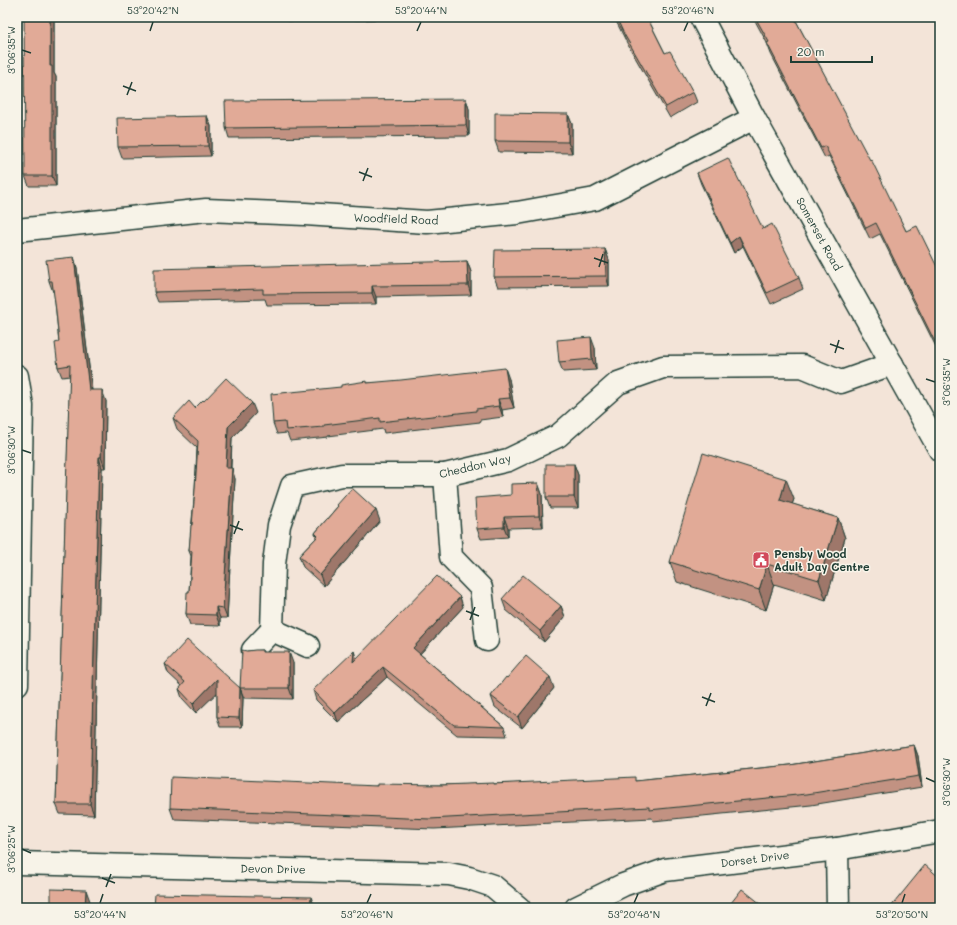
<svg xmlns="http://www.w3.org/2000/svg" width="957" height="925" viewBox="0 0 957 925" font-family="Mali,sans-serif">
  <style>
    .lines { fill: none; stroke-linecap: round; stroke-linejoin: round }
    .street-casing { stroke: #1f3d34; stroke-width: 25 }
    .street { stroke: #f7f3e8; stroke-width: 22 }
    .wall { fill: #c29282; stroke: #1f3d34 }
    .shaded-wall { fill: #9e776a; stroke: #1f3d34 }
    .building { fill: #e1aa97; stroke: #1f3d34 }
    .ticks { fill: none; stroke: #1f3d34; stroke-width: 1.5 }
    .labels { text-anchor: middle; stroke-width: 3; stroke-linejoin: round; paint-order: stroke }
    .street-label { font-size: 11px; fill: #1f3d34; stroke: #f7f3e8 }
    .poi-label { font-size: 11px; font-weight: bold; fill: #1f3d34; stroke: #f7f3e8; text-anchor: start }
    .neatline { fill: none; stroke: #1f3d34; stroke-width: 1.5 }
    .ticks-label { font-size: 10px; text-anchor: middle; fill: #1f3d34 }
  </style>
  <rect width="100%" height="100%" fill="#f3e4d8"/>
  <filter id="ink" filterUnits="userSpaceOnUse"><feTurbulence type="fractalNoise" baseFrequency=".025" numOctaves="2"/><feDisplacementMap in="SourceGraphic" scale="8" xChannelSelector="R" yChannelSelector="G"/><feConvolveMatrix kernelMatrix="1 2 1 2 8 2 1 2 1" color-interpolation-filters="sRGB"/></filter>
  <g filter="url(#ink)">
    <g class="lines">
      <g class="street-casing">
        <g id="street">
          <path d="M 701,17 L 754,118 L 940,450"/>
          <path d="M 17,230 L 206,210 L 305,214 L 427,222 L 517,213 L 595,199 L 754,118"/>
          <path d="M 17,376 L 22,406 L 17,684"/>
          <path d="M 445,475 L 451,557 L 481,588 L 487,640"/>
          <path d="M 272,630 L 274,564 L 279,525 L 292,486 L 342,475 L 445,475 L 508,460 L 558,436 L 618,383 L 663,367 L 802,366 L 841,382 L 892,364"/>
          <path d="M 253,650 L 272,630 L 308,646"/>
          <path d="M 837,849 L 838,908"/>
          <path d="M 17,863 L 449,874 L 469,878 L 493,886 L 519,908"/>
          <path d="M 576,908 L 623,885 L 665,870 L 837,849 L 940,831"/>
        </g>
      </g>
      <use href="#street" class="street"/>
    </g>
    <g class="wall">
      <path d="M 54,17 L 54,73 L 56,77 L 56,186 L 29,186 L 25,176 Z"/>
      <path d="M 287,17 L 403,17 L 403,19 L 288,21 Z"/>
      <path d="M 614,17 L 647,17 L 665,53 L 693,92 L 697,102 L 670,118 L 628,45 Z"/>
      <path d="M 753,17 L 794,17 L 906,231 L 940,273 L 940,355 L 880,234 L 870,239 L 829,156 L 825,158 L 771,54 L 767,43 Z"/>
      <path d="M 466,99 L 469,109 L 469,136 L 229,138 L 226,128 Z"/>
      <path d="M 568,114 L 572,124 L 572,153 L 499,152 L 495,141 Z"/>
      <path d="M 207,116 L 211,126 L 211,156 L 122,158 L 118,147 Z"/>
      <path d="M 697,173 L 763,229 L 799,278 L 803,289 L 771,304 L 743,246 L 734,253 L 701,184 Z"/>
      <path d="M 605,249 L 609,260 L 609,286 L 498,287 L 494,277 Z"/>
      <path d="M 74,257 L 77,268 L 92,390 L 106,401 L 105,468 L 102,468 L 94,815 L 60,814 L 56,804 L 70,376 L 62,377 L 58,367 L 59,342 L 54,292 L 53,292 L 49,281 Z"/>
      <path d="M 467,261 L 471,272 L 471,295 L 376,297 L 376,304 L 267,305 L 265,299 L 158,302 L 154,292 Z"/>
      <path d="M 595,348 L 596,370 L 563,372 L 559,362 Z"/>
      <path d="M 509,379 L 514,408 L 502,410 L 503,417 L 480,420 L 480,422 L 384,433 L 383,429 L 328,436 L 328,437 L 290,441 L 287,433 L 277,434 L 273,423 L 341,387 L 367,383 Z"/>
      <path d="M 204,401 L 256,413 L 232,438 L 231,468 L 235,479 L 227,618 L 220,618 L 220,626 L 190,625 L 186,614 L 189,592 L 191,556 L 189,551 L 195,489 L 197,448 L 177,429 L 173,418 L 195,408 Z"/>
      <path d="M 574,464 L 578,475 L 578,508 L 550,508 L 546,497 Z"/>
      <path d="M 538,483 L 542,494 L 543,527 L 508,528 L 508,537 L 481,539 L 477,529 L 511,495 Z"/>
      <path d="M 794,499 L 792,504 L 838,518 L 845,538 L 826,600 L 774,584 L 766,610 L 677,582 L 670,562 Z"/>
      <path d="M 337,505 L 380,521 L 324,586 L 303,567 L 299,556 L 316,538 L 315,533 L 338,506 Z"/>
      <path d="M 460,597 L 463,607 L 420,654 L 504,727 L 507,736 L 457,735 L 387,677 L 338,722 L 316,700 L 313,690 L 357,659 Z"/>
      <path d="M 502,599 L 561,606 L 565,617 L 544,642 L 506,610 Z"/>
      <path d="M 262,650 L 263,652 L 293,663 L 293,699 L 244,698 L 240,688 L 247,651 Z"/>
      <path d="M 165,664 L 240,688 L 243,698 L 242,727 L 220,727 L 217,717 L 217,692 L 196,713 L 182,698 L 179,689 L 182,686 L 168,673 Z"/>
      <path d="M 507,678 L 554,688 L 522,728 L 495,707 L 491,696 Z"/>
      <path d="M 914,745 L 918,756 L 922,787 L 811,805 L 653,821 L 652,818 L 434,829 L 174,819 L 170,808 L 377,786 L 441,785 L 636,781 L 790,765 Z"/>
    </g>
    <g class="shaded-wall">
      <path d="M 50,17 L 54,17 L 54,73 L 56,77 L 56,186 L 52,176 L 50,66 Z"/>
      <path d="M 466,99 L 469,109 L 469,136 L 466,125 Z"/>
      <path d="M 568,114 L 572,124 L 572,153 L 568,142 Z"/>
      <path d="M 207,116 L 211,126 L 211,156 L 208,146 Z"/>
      <path d="M 739,236 L 743,246 L 734,253 L 730,243 Z"/>
      <path d="M 605,249 L 609,260 L 609,286 L 606,276 Z"/>
      <path d="M 74,257 L 77,268 L 93,401 L 89,390 Z"/>
      <path d="M 467,261 L 471,272 L 471,295 L 468,285 Z"/>
      <path d="M 372,286 L 376,297 L 376,304 L 372,293 Z"/>
      <path d="M 591,337 L 595,348 L 596,370 L 592,359 Z"/>
      <path d="M 505,368 L 509,379 L 514,408 L 510,398 Z"/>
      <path d="M 102,390 L 106,401 L 105,468 L 101,457 Z"/>
      <path d="M 498,399 L 502,410 L 503,417 L 499,406 Z"/>
      <path d="M 252,403 L 256,413 L 232,438 L 230,479 L 226,468 L 228,427 Z"/>
      <path d="M 99,457 L 102,468 L 94,815 L 90,804 Z"/>
      <path d="M 574,464 L 578,475 L 578,508 L 574,497 Z"/>
      <path d="M 232,468 L 235,479 L 227,618 L 223,608 Z"/>
      <path d="M 786,479 L 794,499 L 787,520 L 780,500 Z"/>
      <path d="M 538,483 L 542,494 L 543,527 L 539,516 Z"/>
      <path d="M 376,510 L 380,521 L 324,586 L 320,575 Z"/>
      <path d="M 504,517 L 508,528 L 508,537 L 504,527 Z"/>
      <path d="M 838,518 L 845,538 L 826,600 L 819,580 Z"/>
      <path d="M 767,564 L 774,584 L 766,610 L 759,590 Z"/>
      <path d="M 460,597 L 463,607 L 417,657 L 413,648 Z"/>
      <path d="M 561,606 L 565,617 L 544,642 L 540,631 Z"/>
      <path d="M 216,607 L 220,618 L 220,626 L 216,615 Z"/>
      <path d="M 354,651 L 357,660 L 353,662 Z"/>
      <path d="M 289,652 L 293,663 L 293,699 L 289,688 Z"/>
      <path d="M 383,667 L 387,677 L 338,722 L 335,713 Z"/>
      <path d="M 550,677 L 554,688 L 522,728 L 518,717 Z"/>
      <path d="M 217,679 L 221,689 L 196,713 L 193,704 Z"/>
      <path d="M 240,688 L 243,698 L 242,727 L 239,718 Z"/>
      <path d="M 914,745 L 918,756 L 922,787 L 919,776 Z"/>
      <path d="M 86,890 L 90,901 L 90,908 L 85,908 Z"/>
      <path d="M 311,897 L 315,907 L 315,908 L 310,908 Z"/>
      <path d="M 940,903 L 940,908 L 936,908 Z"/>
    </g>
    <g class="building">
      <path d="M 24,17 L 50,17 L 50,66 L 52,66 L 52,176 L 25,176 Z"/>
      <path d="M 616,17 L 647,17 L 665,53 L 670,51 L 693,92 L 666,107 L 624,34 Z"/>
      <path d="M 755,17 L 794,17 L 870,160 L 871,159 L 906,231 L 917,226 L 940,273 L 940,352 L 876,223 L 866,228 L 825,146 L 821,148 L 767,43 L 769,42 Z"/>
      <path d="M 466,99 L 466,125 L 226,128 L 225,101 Z"/>
      <path d="M 495,113 L 568,114 L 568,142 L 495,141 Z"/>
      <path d="M 207,116 L 208,146 L 118,147 L 117,118 Z"/>
      <path d="M 728,158 L 763,229 L 772,224 L 799,278 L 767,293 L 739,236 L 730,243 L 697,173 Z"/>
      <path d="M 605,249 L 606,276 L 494,277 L 495,250 Z"/>
      <path d="M 74,257 L 89,390 L 102,390 L 101,457 L 99,457 L 90,804 L 56,804 L 70,365 L 58,367 L 55,343 L 59,342 L 56,311 L 52,281 L 49,281 L 46,260 Z"/>
      <path d="M 467,261 L 468,285 L 372,286 L 372,293 L 263,294 L 263,289 L 154,292 L 154,269 Z"/>
      <path d="M 591,337 L 592,359 L 559,362 L 557,340 Z"/>
      <path d="M 505,368 L 510,398 L 498,399 L 499,406 L 476,409 L 476,411 L 380,422 L 380,418 L 324,425 L 324,427 L 286,430 L 285,422 L 273,423 L 271,394 L 341,387 L 341,385 L 367,381 L 367,383 L 401,380 Z"/>
      <path d="M 226,378 L 252,403 L 228,427 L 226,468 L 232,468 L 223,608 L 216,607 L 216,615 L 186,614 L 187,592 L 189,592 L 192,551 L 189,551 L 191,525 L 192,525 L 195,489 L 198,441 L 173,418 L 189,401 L 195,408 L 203,400 L 204,401 Z"/>
      <path d="M 703,453 L 786,479 L 780,500 L 838,518 L 819,580 L 767,564 L 759,590 L 670,562 Z"/>
      <rect x="546" y="464" width="28" height="33"/>
      <path d="M 538,483 L 539,516 L 504,517 L 504,527 L 477,529 L 475,498 L 511,495 L 511,484 Z"/>
      <path d="M 352,488 L 376,510 L 320,575 L 299,556 L 318,536 L 315,533 L 338,506 L 337,505 Z"/>
      <path d="M 523,575 L 561,606 L 540,631 L 502,599 Z"/>
      <path d="M 437,576 L 460,597 L 413,648 L 504,727 L 454,725 L 383,667 L 335,713 L 313,690 L 354,651 L 353,662 Z"/>
      <path d="M 187,640 L 240,688 L 239,718 L 217,717 L 217,679 L 193,704 L 179,689 L 185,682 L 165,664 Z"/>
      <path d="M 242,650 L 247,651 L 255,650 L 262,650 L 262,652 L 289,652 L 289,688 L 240,688 Z"/>
      <path d="M 526,656 L 550,677 L 518,717 L 491,696 L 506,677 L 507,678 Z"/>
      <path d="M 914,745 L 919,776 L 807,794 L 649,810 L 649,807 L 430,819 L 170,808 L 171,777 L 377,786 L 377,784 L 441,785 L 493,783 L 493,784 L 635,777 L 635,781 L 790,765 Z"/>
      <path d="M 925,865 L 940,878 L 940,903 L 936,908 L 890,908 Z"/>
      <path d="M 51,889 L 86,890 L 85,908 L 51,908 Z"/>
      <path d="M 742,889 L 766,908 L 727,908 Z"/>
      <path d="M 155,894 L 311,897 L 310,908 L 154,908 Z"/>
      <path d="M 660,905 L 662,908 L 652,908 Z"/>
      <path d="M 445,906 L 446,908 L 429,908 Z"/>
    </g>
  </g>
  <path class="ticks" d="M 150,31 L 153,22M 417,31 L 421,22M 684,31 L 688,22M 22,50 L 31,53M 123,86 L 136,91M 127,95 L 132,82M 359,172 L 372,177M 363,181 L 368,168M 594,258 L 608,263M 599,267 L 603,254M 830,344 L 844,349M 835,353 L 839,340M 926,379 L 935,382M 22,450 L 31,453M 230,525 L 243,530M 234,534 L 239,521M 466,611 L 479,616M 470,620 L 475,607M 702,697 L 715,702M 706,706 L 711,693M 926,778 L 935,782M 22,849 L 31,853M 102,878 L 115,883M 106,887 L 111,874M 100,903 L 103,894M 367,903 L 371,894M 634,903 L 638,894M 902,903 L 905,894"/>
  <defs>
    <g id="civic-square" transform="scale(0.9)"><rect x="-9" y="-9" width="18" height="18" rx="4" fill="#d1495b" stroke="#f7f3e8"/><path d="M-.6-6.5H3V-4.5H.6V-3L4-1V1h2V6H-6V1h2V-1L-.6-3ZM-1.2 2.5V6h2.4V2.5Z" fill="#fff"/></g>
  </defs>
  <g fill-rule="evenodd">
    <use href="#civic-square" x="761" y="560"/>
  </g>
  <g class="labels">
    <g class="street-label">
      <text transform="translate(396 219) rotate(2)" y="4">Woodfield Road</text>
      <text transform="translate(819 234) rotate(61)" y="4">Somerset Road</text>
      <text transform="translate(475 466) rotate(-13)" y="4">Cheddon Way</text>
      <text transform="translate(755 859) rotate(-7)" y="4">Dorset Drive</text>
      <text transform="translate(273 869) rotate(1)" y="4">Devon Drive</text>
    </g>
    <g class="poi-label">
      <text x="774" y="558">Pensby Wood<tspan x="774" dy="13">Adult Day Centre</tspan></text>
    </g>
  </g>
  <rect width="957" height="925" fill="none" stroke="#f7f3e8" stroke-width="44"/>
  <path d="M791 56v6h81v-6" fill="none" stroke="#1f3d34" stroke-width="2"/>
  <text x="797" y="56" font-size="12" fill="#1f3d34" stroke="#f7f3e8" stroke-width="3" paint-order="stroke">20 m</text>
  <rect x="22" y="22" width="913" height="881" class="neatline"/>
  <g class="ticks-label">
    <text x="153" y="14">53°20'42"N</text>
    <text x="421" y="14">53°20'44"N</text>
    <text x="688" y="14">53°20'46"N</text>
    <text transform="translate(11 50) rotate(-90)" y="4">3°06'35"W</text>
    <text transform="translate(946 382) rotate(-90)" y="4">3°06'35"W</text>
    <text transform="translate(11 450) rotate(-90)" y="4">3°06'30"W</text>
    <text transform="translate(946 782) rotate(-90)" y="4">3°06'30"W</text>
    <text transform="translate(11 849) rotate(-90)" y="4">3°06'25"W</text>
    <text x="100" y="918">53°20'44"N</text>
    <text x="367" y="918">53°20'46"N</text>
    <text x="634" y="918">53°20'48"N</text>
    <text x="902" y="918">53°20'50"N</text>
  </g>
</svg>
